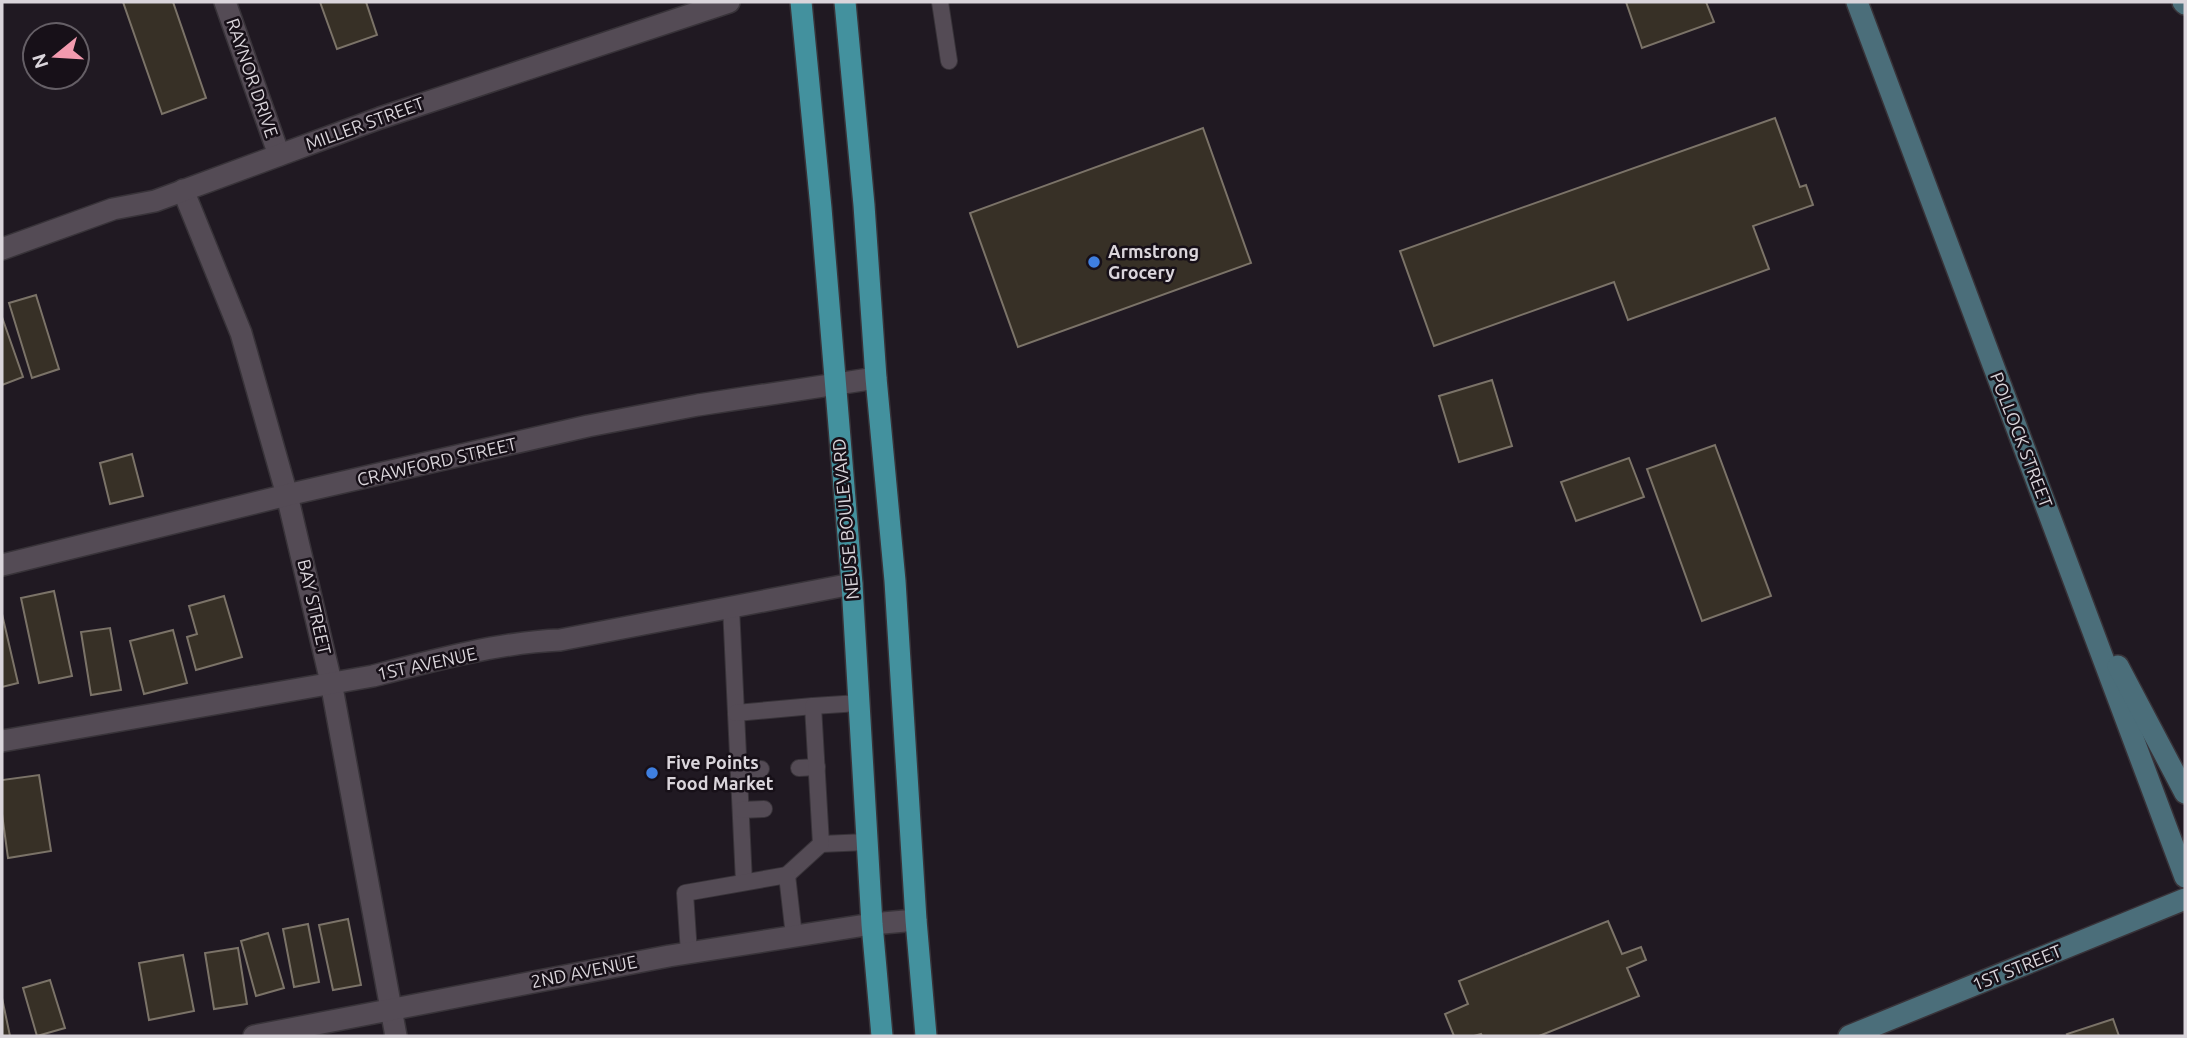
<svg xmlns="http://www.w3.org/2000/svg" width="2187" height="1038" viewBox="0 0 2187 1038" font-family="Ubuntu,sans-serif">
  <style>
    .building { fill: #373026; stroke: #7b7368; stroke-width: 2 }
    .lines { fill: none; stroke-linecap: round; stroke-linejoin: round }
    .lane-casing { stroke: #383339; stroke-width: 18 }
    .street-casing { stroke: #383339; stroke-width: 24 }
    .secondary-casing { stroke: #383339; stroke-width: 24 }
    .primary-casing { stroke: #383339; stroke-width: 24 }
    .lane { stroke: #544b55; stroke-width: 16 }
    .street { stroke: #544b55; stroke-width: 21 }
    .secondary { stroke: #4b6e7a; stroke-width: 21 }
    .primary { stroke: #43919e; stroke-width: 21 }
    .shop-dot { fill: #3f7fe0; stroke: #171018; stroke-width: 2.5 }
    .labels { text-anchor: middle; stroke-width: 5; stroke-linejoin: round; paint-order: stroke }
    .street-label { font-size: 18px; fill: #dad5db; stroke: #171018 }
    .poi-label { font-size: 18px; font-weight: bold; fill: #dad5db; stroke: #171018; text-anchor: start }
  </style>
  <rect width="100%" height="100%" fill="#201922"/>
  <g class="building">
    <path d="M 123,2 L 173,2 L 206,98 L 162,114 Z"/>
    <path d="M 320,2 L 366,2 L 377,35 L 337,49 Z"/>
    <path d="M 1626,2 L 1706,2 L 1714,22 L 1642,48 Z"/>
    <path d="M 1775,118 L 1800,187 L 1806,185 L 1813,205 L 1753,226 L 1769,269 L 1628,320 L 1614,282 L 1434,346 L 1400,251 Z"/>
    <path d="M 1203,128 L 1251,263 L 1018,347 L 970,213 Z"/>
    <path d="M 36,295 L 59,369 L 32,378 L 9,303 Z"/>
    <path d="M 2,317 L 23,377 L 2,385 Z"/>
    <path d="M 1492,380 L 1512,446 L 1459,462 L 1439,396 Z"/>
    <path d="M 1715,445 L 1771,596 L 1702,621 L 1647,469 Z"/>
    <path d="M 132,454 L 143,496 L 110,504 L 100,463 Z"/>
    <path d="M 1629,458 L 1644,497 L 1576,521 L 1561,482 Z"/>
    <path d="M 54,591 L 72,676 L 39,683 L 21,598 Z"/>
    <path d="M 224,596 L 242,657 L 196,670 L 187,637 L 197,634 L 189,606 Z"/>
    <path d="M 2,614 L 18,683 L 2,687 Z"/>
    <path d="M 110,628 L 121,690 L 91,695 L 81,632 Z"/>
    <path d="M 173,630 L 187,683 L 144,694 L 130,641 Z"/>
    <path d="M 39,775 L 51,851 L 8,858 L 2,814 L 2,780 Z"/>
    <path d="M 348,919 L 361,985 L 333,990 L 319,925 Z"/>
    <path d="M 1608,921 L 1622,954 L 1641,947 L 1646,960 L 1627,968 L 1639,996 L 1539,1036 L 1482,1036 L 1481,1034 L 1474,1036 L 1454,1036 L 1445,1014 L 1468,1004 L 1459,981 Z"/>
    <path d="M 308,924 L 319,982 L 294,987 L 283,929 Z"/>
    <path d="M 268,933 L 284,988 L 256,996 L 241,941 Z"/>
    <path d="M 238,948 L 247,1004 L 214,1009 L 205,953 Z"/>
    <path d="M 183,955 L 194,1011 L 149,1020 L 139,963 Z"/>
    <path d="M 50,980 L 65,1028 L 37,1036 L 23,988 Z"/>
    <path d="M 2,998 L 10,1036 L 2,1036 Z"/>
    <path d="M 2113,1019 L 2119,1036 L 2068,1036 L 2067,1034 Z"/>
  </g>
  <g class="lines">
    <g class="lane-casing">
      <g id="lane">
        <path d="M 940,2 L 949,61"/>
        <path d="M 731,607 L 744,882"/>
        <path d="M 736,713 L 813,706"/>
        <path d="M 799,768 L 817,767"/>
        <path d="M 738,769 L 761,769"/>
        <path d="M 741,810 L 764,809"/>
        <path d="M 821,844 L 867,842"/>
        <path d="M 787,875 L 821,844 L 813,706 L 859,703"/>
        <path d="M 689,953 L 685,893 L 787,875 L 794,936"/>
      </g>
    </g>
    <g class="street-casing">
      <g id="street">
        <path d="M 225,2 L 279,155"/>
        <path d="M 183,190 L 241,333 L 287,495 L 331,682 L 396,1036"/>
        <path d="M 2,249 L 113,209 L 155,201 L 380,118 L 729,2"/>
        <path d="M 2,565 L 287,495 L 588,426 L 698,405 L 876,378"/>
        <path d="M 2,741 L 373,676 C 430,661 501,642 560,640 L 852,584"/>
        <path d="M 254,1036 L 669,956 L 872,924 L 916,920"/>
      </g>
    </g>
    <g class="secondary-casing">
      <g id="secondary">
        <path d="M 1857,2 L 2185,877"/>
        <path d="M 2183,2 L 2185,4"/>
        <path d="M 2118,666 L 2185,793"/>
        <path d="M 1849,1036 L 2185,899"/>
      </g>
    </g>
    <g class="primary-casing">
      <g id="primary">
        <path d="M 801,2 L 821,208 L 852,584 L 872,924 L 882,1036"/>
        <path d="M 845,2 L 864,205 L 876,378 L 895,581 L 916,920 L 926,1036"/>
      </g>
    </g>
    <use href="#lane" class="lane"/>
    <use href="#street" class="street"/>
    <use href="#secondary" class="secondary"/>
    <use href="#primary" class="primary"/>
  </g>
  <g class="shop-dot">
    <circle cx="1094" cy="262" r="7"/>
    <circle cx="652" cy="773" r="7"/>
  </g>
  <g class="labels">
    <g class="street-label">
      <text transform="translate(252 78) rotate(71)" y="6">RAYNOR DRIVE</text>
      <text transform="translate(365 124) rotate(-20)" y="6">MILLER STREET</text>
      <text transform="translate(2021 440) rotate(69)" y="6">POLLOCK STREET</text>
      <text transform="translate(437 462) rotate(-13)" y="6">CRAWFORD STREET</text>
      <text transform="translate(846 519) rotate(-95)" y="6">NEUSE BOULEVARD</text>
      <text transform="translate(314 607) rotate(77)" y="6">BAY STREET</text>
      <text transform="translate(427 664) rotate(-12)" y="6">1ST AVENUE</text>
      <text transform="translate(2017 968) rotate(-22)" y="6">1ST STREET</text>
      <text transform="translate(584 972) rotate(-11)" y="6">2ND AVENUE</text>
    </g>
    <g class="poi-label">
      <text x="1108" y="258">Armstrong<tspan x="1108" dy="21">Grocery</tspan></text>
      <text x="666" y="769">Five Points<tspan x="666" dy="21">Food Market</tspan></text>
    </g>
  </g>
  <rect width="2187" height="1038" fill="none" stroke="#dad5db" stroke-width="7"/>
  <g transform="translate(56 56) rotate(252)"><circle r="33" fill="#171018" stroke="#655f66" stroke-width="2"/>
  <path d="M0-5L12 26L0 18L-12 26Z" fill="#f29aae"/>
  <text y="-10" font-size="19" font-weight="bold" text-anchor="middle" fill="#dad5db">N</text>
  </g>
</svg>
